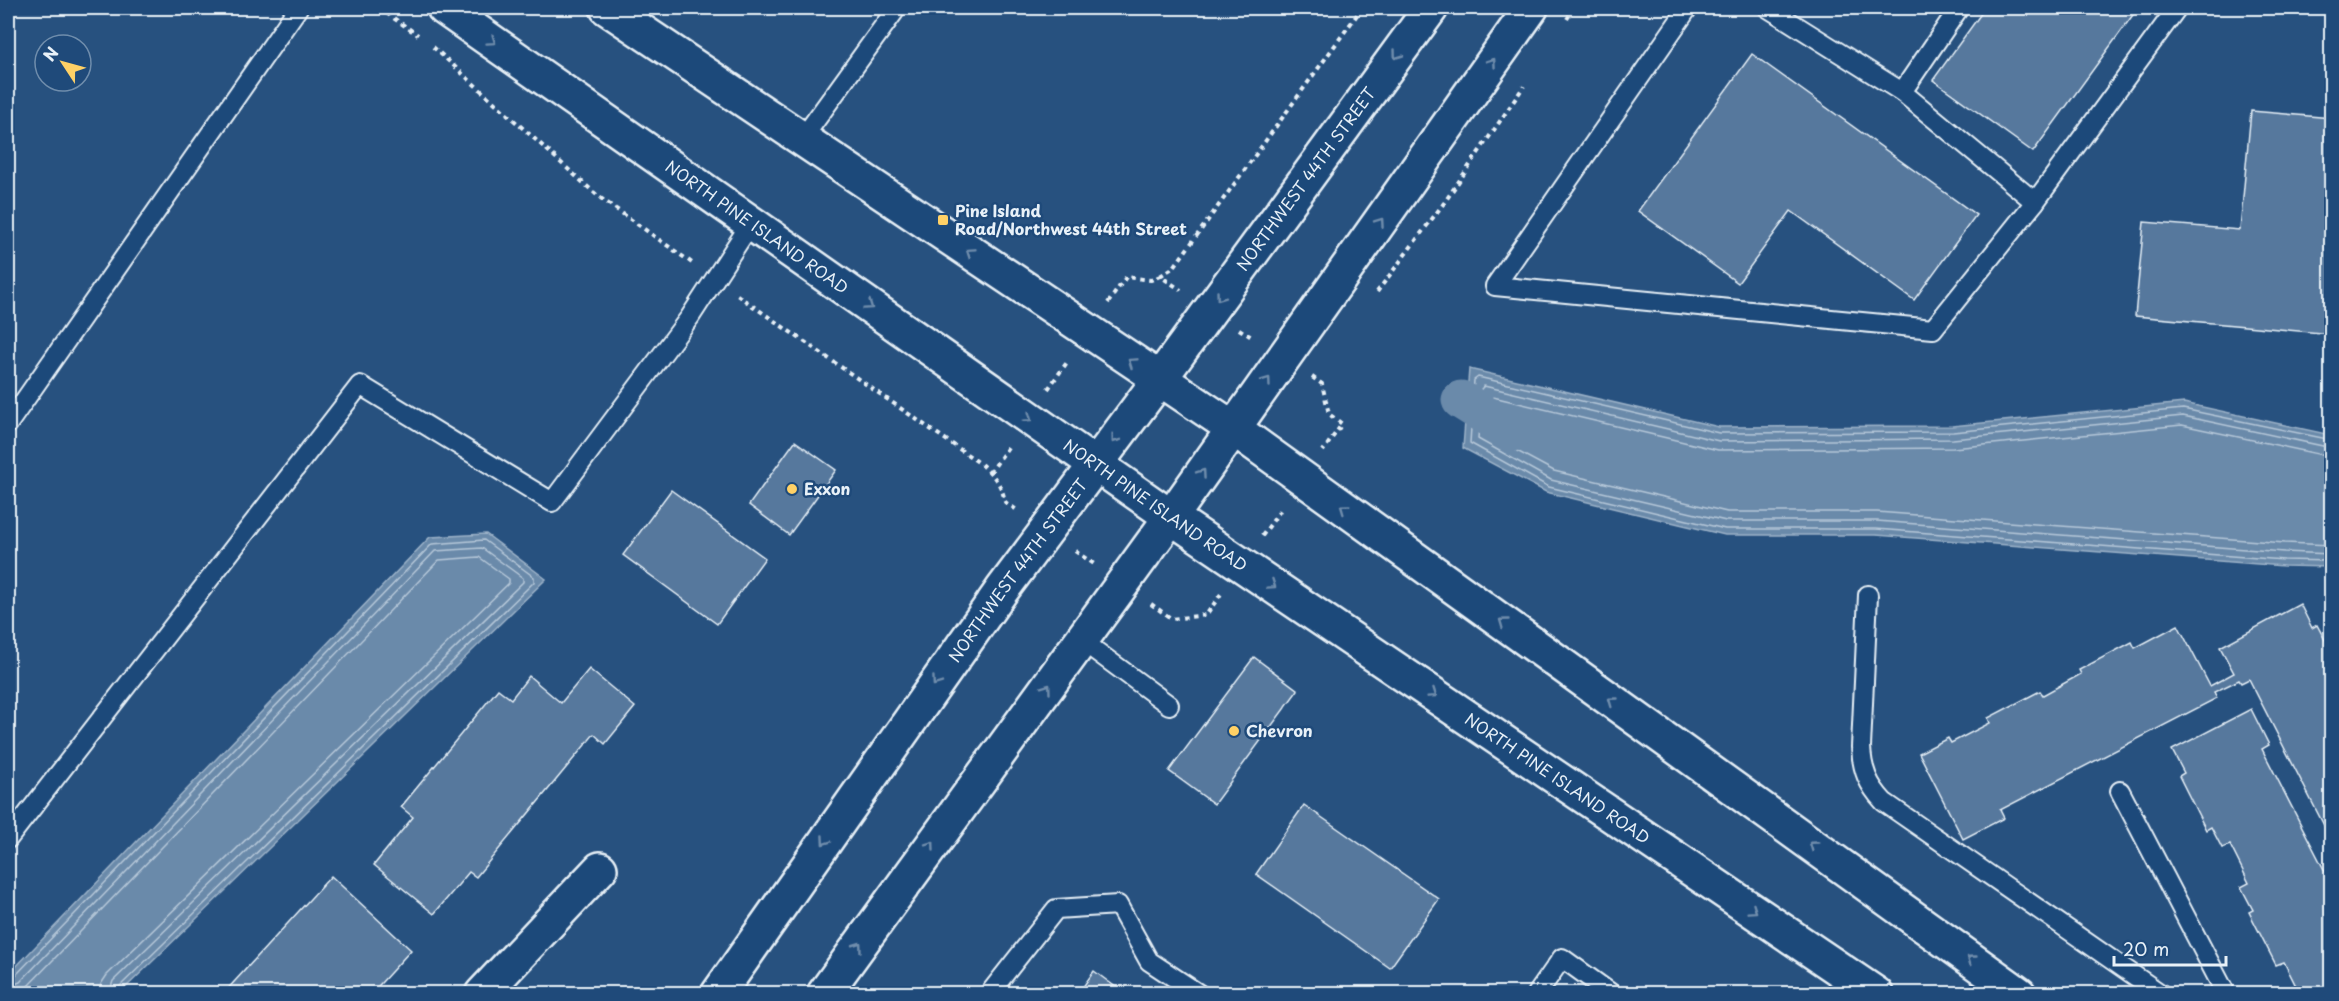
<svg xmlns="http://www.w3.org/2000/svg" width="2339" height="1001" viewBox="0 0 2339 1001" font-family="'Playpen Sans',sans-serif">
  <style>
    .water { fill: #6b8aaa; stroke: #9db3c9; stroke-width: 1.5 }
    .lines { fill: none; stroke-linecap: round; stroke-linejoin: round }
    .shore { stroke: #b6c8d9; stroke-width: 1.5 }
    .canal { stroke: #6b8aaa; stroke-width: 39 }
    .building { fill: #57789d; stroke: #e8f1f8; stroke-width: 1.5 }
    .lane-casing { stroke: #e8f1f8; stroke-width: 22 }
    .street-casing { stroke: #e8f1f8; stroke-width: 38 }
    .secondary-casing { stroke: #e8f1f8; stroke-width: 38 }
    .path { stroke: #e8f1f8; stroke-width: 4; stroke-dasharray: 4.5 4.5; stroke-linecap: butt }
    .lane { stroke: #1f4a7a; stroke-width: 18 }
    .street { stroke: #1f4a7a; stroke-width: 33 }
    .secondary { stroke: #1f4a7a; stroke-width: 33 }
    .oneway { stroke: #6f8dac }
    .poi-dot { fill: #ffd166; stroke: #1f4a7a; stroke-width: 2 }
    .labels { text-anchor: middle; stroke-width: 5; stroke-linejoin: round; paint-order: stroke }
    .street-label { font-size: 16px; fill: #e8f1f8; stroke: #1f4a7a }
    .poi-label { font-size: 16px; font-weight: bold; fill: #e8f1f8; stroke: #1f4a7a; text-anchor: start }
  </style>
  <rect width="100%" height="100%" fill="#27517f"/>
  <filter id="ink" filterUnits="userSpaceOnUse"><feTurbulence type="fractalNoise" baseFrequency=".0167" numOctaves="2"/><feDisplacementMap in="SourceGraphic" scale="12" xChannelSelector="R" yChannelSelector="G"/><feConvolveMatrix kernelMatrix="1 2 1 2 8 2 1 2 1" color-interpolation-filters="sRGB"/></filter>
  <g filter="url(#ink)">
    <g class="water">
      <path d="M 1469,369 L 1719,427 L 1952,426 L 2184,403 L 2331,435 L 2331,567 L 2284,566 L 1876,535 L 1725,535 L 1546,492 L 1463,448 Z"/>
      <path d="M 486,534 L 546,579 L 120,993 L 8,993 L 8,975 L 430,537 Z"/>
    </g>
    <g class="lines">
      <g class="shore">
        <path d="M 2332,440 L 2183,409 L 1953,432 L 1719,433 L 1478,377 L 1474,380 L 1470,443 L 1549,487 L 1725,529 L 1876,529 L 2284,560 L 2332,561"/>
        <path d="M 2332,448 L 2183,416 L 1953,439 L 1719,441 L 1484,386 L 1481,389 L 1478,439 L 1551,480 L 1726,521 L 1877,521 L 2284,552 L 2332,554"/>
        <path d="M 2332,457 L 2182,425 L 1953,448 L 1718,450 L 1493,397 L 1490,400 L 1487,433 L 1489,436 L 1554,471 L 1727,512 L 1877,512 L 2285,543 L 2332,545"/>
        <path d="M 8,979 L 14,977 L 432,544 L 484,540 L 534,577 L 534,582 L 119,987 L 116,994"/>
        <path d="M 8,987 L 20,982 L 435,551 L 482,548 L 523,578 L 523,582 L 113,981 L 109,994"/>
        <path d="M 19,994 L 26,988 L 439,560 L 479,557 L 509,579 L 509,583 L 107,975 L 101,984 L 100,994"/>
      </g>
      <path class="canal" d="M 1461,400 L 1512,432"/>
    </g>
    <g class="building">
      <path d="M 1985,8 L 2138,8 L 2033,152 L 1933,80 Z"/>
      <path d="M 1752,54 L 1976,215 L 1914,300 L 1791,211 L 1738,283 L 1638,211 Z"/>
      <path d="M 2251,111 L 2332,118 L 2332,334 L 2135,316 L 2144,222 L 2240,230 Z"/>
      <path d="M 795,441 L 836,470 L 789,535 L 749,505 Z"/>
      <path d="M 671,490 L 765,558 L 717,624 L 623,555 Z"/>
      <path d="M 2300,604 L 2312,628 L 2317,625 L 2332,653 L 2332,841 L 2249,679 L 2241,683 L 2239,680 L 2214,692 L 2217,698 L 2000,810 L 2004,818 L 1963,839 L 1919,753 L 1948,738 L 1951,743 L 1990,723 L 1988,718 L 2040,691 L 2043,695 L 2081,674 L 2079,670 L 2132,642 L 2135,648 L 2178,625 L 2210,686 L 2234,673 L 2220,647 Z"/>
      <path d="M 1254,657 L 1298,690 L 1214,804 L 1169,771 Z"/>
      <path d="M 589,669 L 635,707 L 605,744 L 594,734 L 476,877 L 469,872 L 434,914 L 374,865 L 413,817 L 401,807 L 498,689 L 511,699 L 529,676 L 561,703 Z"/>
      <path d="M 2251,709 L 2269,745 L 2262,749 L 2332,885 L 2332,988 L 2321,994 L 2300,994 L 2284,962 L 2276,965 L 2249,912 L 2253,910 L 2241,887 L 2249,883 L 2230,845 L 2222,848 L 2211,827 L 2206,830 L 2179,776 L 2184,773 L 2172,750 Z"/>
      <path d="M 1304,805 L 1439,899 L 1390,968 L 1256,874 Z"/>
      <path d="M 331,876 L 411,950 L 371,994 L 223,994 Z"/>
      <path d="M 1094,971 L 1125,994 L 1078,994 Z"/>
    </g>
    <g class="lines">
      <g class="lane-casing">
        <g id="lane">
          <path d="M 1688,8 L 1495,286 L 1933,329 L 2035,202"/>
          <path d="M 1768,8 L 1902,92 L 1959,8"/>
          <path d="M 1902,92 L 2035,202 L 2177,8"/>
          <path d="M 802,139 L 894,12"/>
          <path d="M 8,424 L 298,8"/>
          <path d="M 1868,595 L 1861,747 C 1862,770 1868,785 1884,802 L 2161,994"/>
          <path d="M 1081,640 L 1169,705"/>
          <path d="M 2120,791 L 2226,994"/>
          <path d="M 8,839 L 360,385 L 552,502 L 690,317 L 751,223"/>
          <path d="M 989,994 L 1056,909 L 1118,905 L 1149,961 L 1199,994"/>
          <path d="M 1537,994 L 1562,958 L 1612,994"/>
        </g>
      </g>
      <g class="street-casing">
        <path id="street" d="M 482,994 L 600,869"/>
      </g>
      <g class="secondary-casing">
        <g id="secondary">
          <path id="s1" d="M 444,8 L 1171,517 L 1876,994"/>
          <path d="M 607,8 L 1233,428 L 2019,994"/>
          <path id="s2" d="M 718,994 L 1002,590 L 1159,380 L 1431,8"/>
          <path d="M 824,994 L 1171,517 L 1531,8"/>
        </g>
      </g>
      <g class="path">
        <path d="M 379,8 L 418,35"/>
        <path d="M 1567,19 L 1574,8"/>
        <path d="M 433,47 L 599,197 L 692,263"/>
        <path d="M 1160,276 L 1174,267 L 1362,8"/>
        <path d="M 1377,292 L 1444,203 L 1524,86"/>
        <path d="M 737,295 L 981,464 C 993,475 1002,484 1005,502 L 1017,510"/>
        <path d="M 1108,303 L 1126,277 L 1151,280 L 1160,276 L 1181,290"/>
        <path d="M 1239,329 L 1253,338"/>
        <path d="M 1312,377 L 1322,384 L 1329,414 L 1342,424 L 1323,451"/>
        <path d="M 1048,389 L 1068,361"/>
        <path d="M 990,473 L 1008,447"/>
        <path d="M 1262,536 L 1282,508"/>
        <path d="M 1075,551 L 1094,564"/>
        <path d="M 1151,604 L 1172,619 L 1206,615 L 1221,594"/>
      </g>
      <use href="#lane" class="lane"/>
      <use href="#street" class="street"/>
      <use href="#secondary" class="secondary"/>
    </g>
    <defs><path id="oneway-chevron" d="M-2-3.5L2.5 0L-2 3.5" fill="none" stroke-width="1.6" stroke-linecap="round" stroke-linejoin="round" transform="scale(1.5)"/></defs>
    <g class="oneway">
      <use href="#oneway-chevron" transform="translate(492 41) rotate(35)"/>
      <use href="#oneway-chevron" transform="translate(1397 55) rotate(126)"/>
      <use href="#oneway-chevron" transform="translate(1492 62) rotate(-55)"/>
      <use href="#oneway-chevron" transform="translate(1380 222) rotate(-55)"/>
      <use href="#oneway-chevron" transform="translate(970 252) rotate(-146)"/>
      <use href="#oneway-chevron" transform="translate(1220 297) rotate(126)"/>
      <use href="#oneway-chevron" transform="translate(869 306) rotate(35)"/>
      <use href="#oneway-chevron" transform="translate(1132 362) rotate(-146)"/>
      <use href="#oneway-chevron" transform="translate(1267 381) rotate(-54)"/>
      <use href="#oneway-chevron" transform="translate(1028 418) rotate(35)"/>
      <use href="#oneway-chevron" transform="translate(1115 439) rotate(127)"/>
      <use href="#oneway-chevron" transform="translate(1202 473) rotate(-55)"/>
      <use href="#oneway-chevron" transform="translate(1344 508) rotate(-144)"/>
      <use href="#oneway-chevron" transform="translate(1272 585) rotate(34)"/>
      <use href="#oneway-chevron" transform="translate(1503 622) rotate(-144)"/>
      <use href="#oneway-chevron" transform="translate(936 682) rotate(125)"/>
      <use href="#oneway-chevron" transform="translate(1047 688) rotate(-54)"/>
      <use href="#oneway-chevron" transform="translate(1433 694) rotate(34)"/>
      <use href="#oneway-chevron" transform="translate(1612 701) rotate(-144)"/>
      <use href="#oneway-chevron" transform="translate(825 841) rotate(125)"/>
      <use href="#oneway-chevron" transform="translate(931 845) rotate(-54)"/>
      <use href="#oneway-chevron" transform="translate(1813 845) rotate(-144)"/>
      <use href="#oneway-chevron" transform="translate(1753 910) rotate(34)"/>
      <use href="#oneway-chevron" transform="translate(858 946) rotate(-54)"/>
      <use href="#oneway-chevron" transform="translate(1971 959) rotate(-144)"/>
    </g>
  </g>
  <g class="poi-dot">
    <rect x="937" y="214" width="12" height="12" rx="3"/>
    <circle cx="792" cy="489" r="6"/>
    <circle cx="1234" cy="731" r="6"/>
  </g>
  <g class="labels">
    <g class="street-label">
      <text dy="6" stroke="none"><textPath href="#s2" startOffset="1005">NORTHWEST 44TH STREET</textPath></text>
      <text dy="6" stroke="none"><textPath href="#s1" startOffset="382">NORTH PINE ISLAND ROAD</textPath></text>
      <text dy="6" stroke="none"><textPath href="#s1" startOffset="868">NORTH PINE ISLAND ROAD</textPath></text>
      <text dy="6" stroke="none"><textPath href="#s2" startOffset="519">NORTHWEST 44TH STREET</textPath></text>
      <text dy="6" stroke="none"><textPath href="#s1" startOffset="1354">NORTH PINE ISLAND ROAD</textPath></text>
    </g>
    <g class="poi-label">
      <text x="955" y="217">Pine Island<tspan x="955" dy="18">Road/Northwest 44th Street</tspan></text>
      <text x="804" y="495">Exxon</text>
      <text x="1246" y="737">Chevron</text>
    </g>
  </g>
  <rect width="2339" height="1001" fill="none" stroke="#1f4a7a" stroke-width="30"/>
  <rect x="15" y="15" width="2309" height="971" fill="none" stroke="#e8f1f8" stroke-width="2" filter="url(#ink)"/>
  <g transform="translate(63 63) rotate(306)"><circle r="28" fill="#1f4a7a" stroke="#6f8dac" stroke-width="1.5"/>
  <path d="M0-4.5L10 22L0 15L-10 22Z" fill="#ffd166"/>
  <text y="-9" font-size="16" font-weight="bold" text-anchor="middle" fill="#e8f1f8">N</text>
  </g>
  <path d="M2114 956v9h112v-9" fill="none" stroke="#e8f1f8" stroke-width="3"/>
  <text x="2123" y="956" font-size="18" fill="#e8f1f8" stroke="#1f4a7a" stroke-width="4.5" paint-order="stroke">20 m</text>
</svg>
